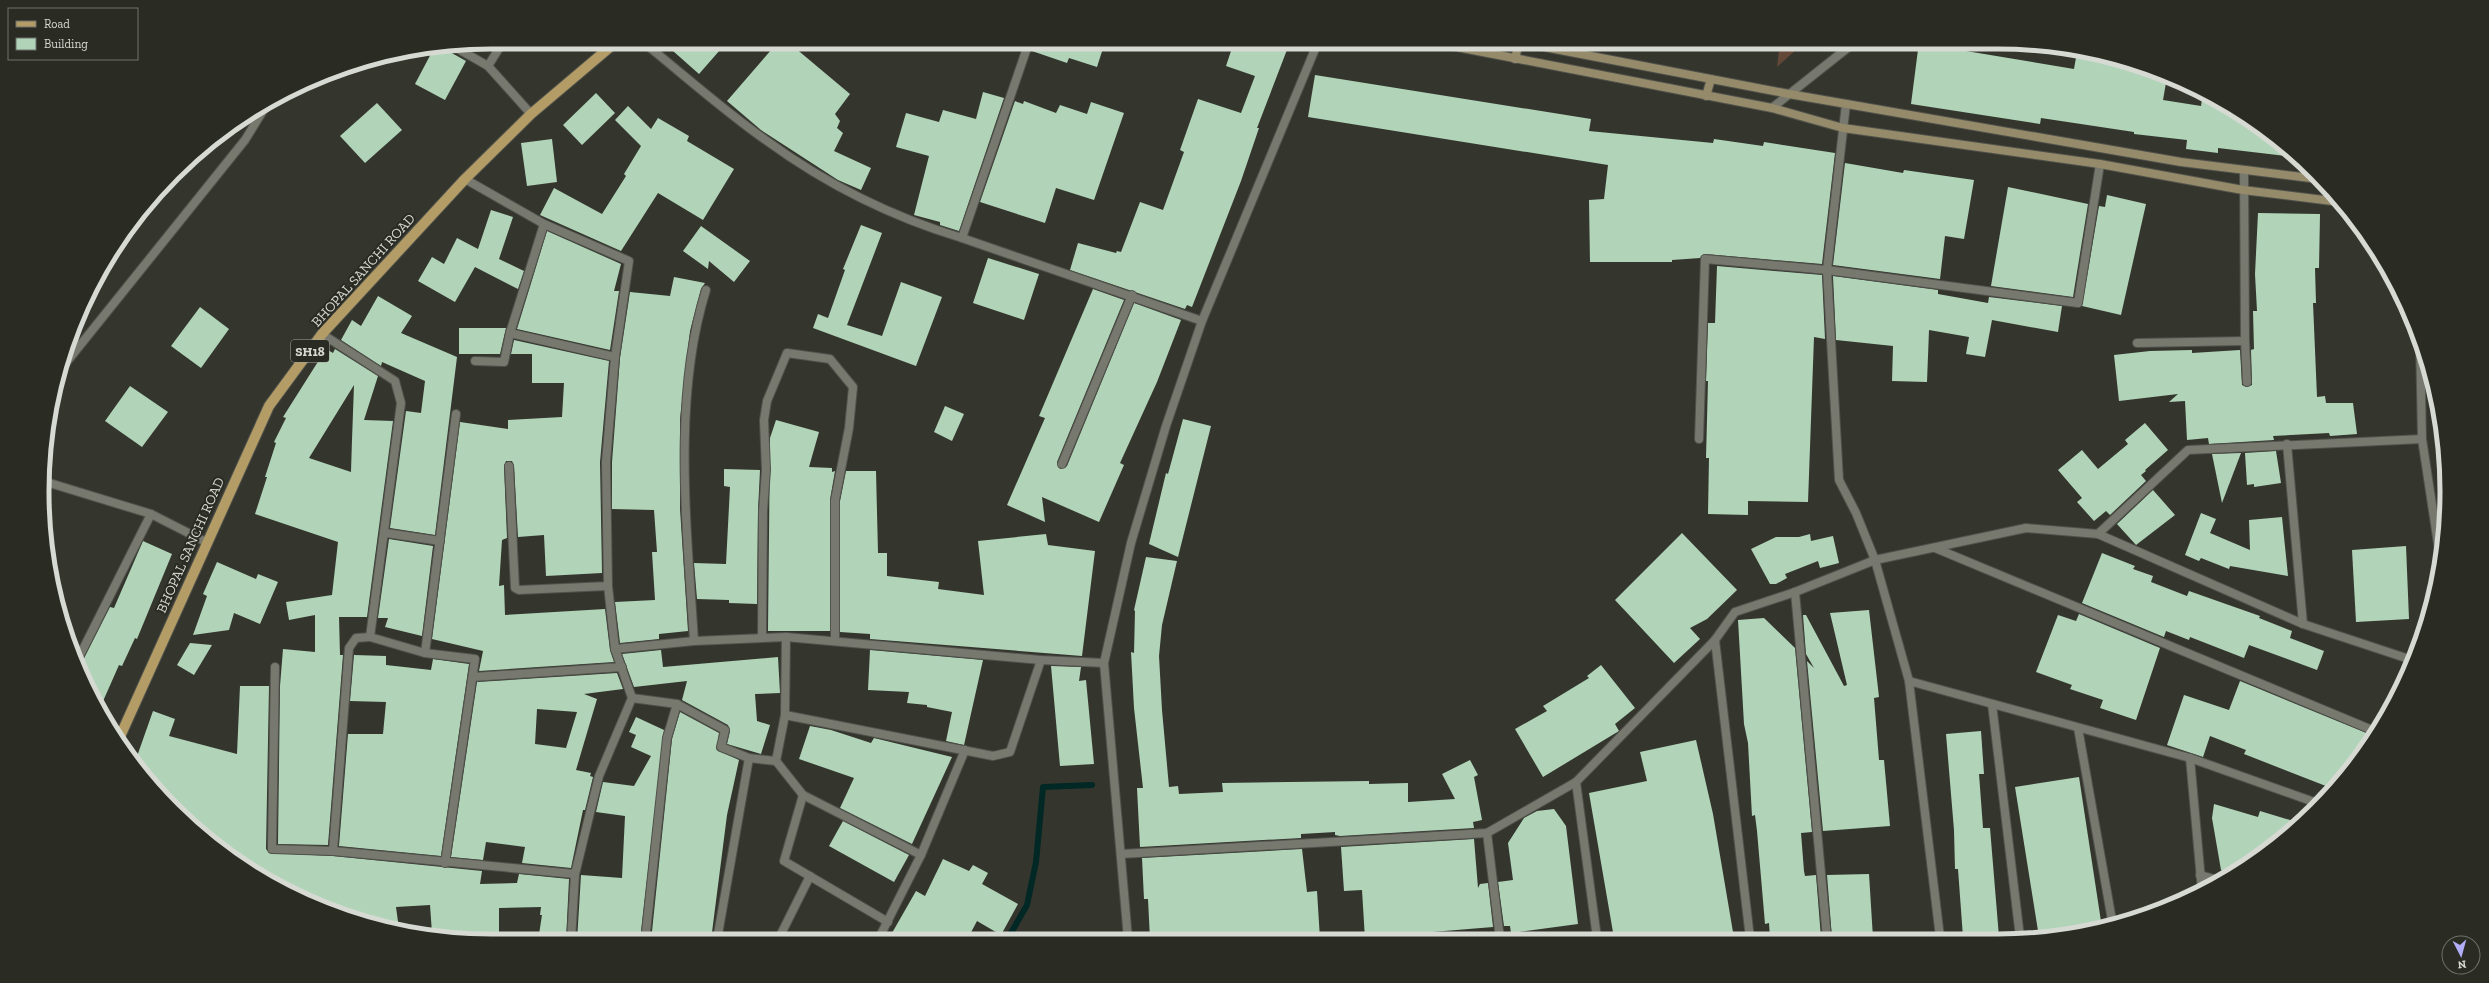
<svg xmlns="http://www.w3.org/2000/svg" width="2489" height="983" viewBox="0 0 2489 983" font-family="'Zilla Slab',serif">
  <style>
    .green { fill: #634838 }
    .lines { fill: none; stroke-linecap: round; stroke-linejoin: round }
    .stream { stroke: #012824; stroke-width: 6 }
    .building { fill: #b1d4b9; fill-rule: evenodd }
    .lane-casing { stroke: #50524b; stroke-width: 10 }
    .street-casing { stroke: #50524b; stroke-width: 10 }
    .secondary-casing { stroke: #50524b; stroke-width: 10 }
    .primary-casing { stroke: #50524b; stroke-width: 12 }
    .lane { stroke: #77796f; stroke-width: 8 }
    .street { stroke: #77796f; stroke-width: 8 }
    .secondary { stroke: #958a6a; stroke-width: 8 }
    .primary { stroke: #b39c65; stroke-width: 10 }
    .labels { text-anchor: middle; stroke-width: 4; stroke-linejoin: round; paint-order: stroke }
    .shield { fill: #2a2c24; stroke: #a3a59e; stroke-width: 1 }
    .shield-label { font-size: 13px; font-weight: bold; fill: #d7d9d3 }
    .street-label { font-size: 14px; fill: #d7d9d3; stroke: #2a2c24 }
    .rim { fill: none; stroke: #d7d9d3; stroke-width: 5 }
  </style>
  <rect width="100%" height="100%" fill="#34362e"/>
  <path class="green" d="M 1780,42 L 1805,42 L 1777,67 Z"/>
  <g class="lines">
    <path class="stream" d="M 1007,940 L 1027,905 L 1036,862 L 1043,787 L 1092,785"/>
  </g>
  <g class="building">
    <path d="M 681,42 L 727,42 L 699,74 L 673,51 Z"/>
    <path d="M 778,42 L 788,42 L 850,94 L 835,114 L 840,121 L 837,128 L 843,133 L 834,151 L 871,168 L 861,190 L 838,180 L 761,130 L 727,101 Z"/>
    <path d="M 1034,42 L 1105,42 L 1097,67 L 1069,58 L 1067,63 L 1032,51 Z"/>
    <path d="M 1234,42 L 1290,42 L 1257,128 L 1259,128 L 1241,181 L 1192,307 L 1187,305 L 1185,309 L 1070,270 L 1078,243 L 1116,253 L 1117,251 L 1121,252 L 1140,202 L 1163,210 L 1184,152 L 1180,150 L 1198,99 L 1241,113 L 1255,76 L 1226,66 Z"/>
    <path d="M 1919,42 L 1961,42 L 1960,50 L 2074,69 L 2077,52 L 2114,57 L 2167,77 L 2163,100 L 2201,106 L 2203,93 L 2271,135 L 2295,157 L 2218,148 L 2218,153 L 2186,149 L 2187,140 L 2134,134 L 2134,132 L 2041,118 L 2040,124 L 1911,104 Z"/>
    <path d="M 441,47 L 466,61 L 445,100 L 415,84 L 434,48 Z"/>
    <path d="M 1315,75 L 1591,119 L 1589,131 L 1713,143 L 1714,139 L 1763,146 L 1764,142 L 1835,153 L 1822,264 L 1705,254 L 1700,258 L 1672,260 L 1672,262 L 1590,262 L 1589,200 L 1604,199 L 1608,165 L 1308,117 Z"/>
    <path d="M 983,92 L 1004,98 L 959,231 L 940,225 L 940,222 L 914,215 L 929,156 L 896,147 L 906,113 L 939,122 L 943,110 L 976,119 Z"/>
    <path d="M 596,93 L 615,113 L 582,145 L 563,125 Z"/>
    <path d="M 1015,101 L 1023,104 L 1024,101 L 1056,113 L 1060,105 L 1087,114 L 1091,102 L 1124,113 L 1094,200 L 1056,188 L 1045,223 L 980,202 Z"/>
    <path d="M 377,103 L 402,130 L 365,163 L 340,136 Z"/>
    <path d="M 628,106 L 651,129 L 658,118 L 689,136 L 687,141 L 734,169 L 703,220 L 658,193 L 621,251 L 540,215 L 554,188 L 602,214 L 626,176 L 624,174 L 641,146 L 615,120 Z"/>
    <path d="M 552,139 L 557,182 L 527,186 L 521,143 Z"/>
    <path d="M 1845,163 L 1903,173 L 1904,170 L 1974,180 L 1964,239 L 1945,236 L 1940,279 L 1833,265 Z"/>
    <path d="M 2008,187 L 2088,204 L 2073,297 L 1991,286 Z"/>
    <path d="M 2107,195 L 2146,204 L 2121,315 L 2082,306 L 2099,206 L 2105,207 Z"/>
    <path d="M 491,210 L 513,217 L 499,259 L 524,271 L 518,289 L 475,267 L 455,302 L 418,281 L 432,257 L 444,264 L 457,238 L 478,249 Z"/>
    <path d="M 2258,213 L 2320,214 L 2319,268 L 2315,268 L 2316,303 L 2313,303 L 2317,397 L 2325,396 L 2326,403 L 2353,403 L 2357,434 L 2330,436 L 2329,433 L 2273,436 L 2274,440 L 2209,444 L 2208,438 L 2187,440 L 2185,401 L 2169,402 L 2178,394 L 2119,401 L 2114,355 L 2150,351 L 2192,350 L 2192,353 L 2240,350 L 2242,385 L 2247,387 L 2252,385 L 2251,350 L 2254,349 L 2253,311 L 2257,311 L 2255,274 Z"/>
    <path d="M 861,225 L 882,233 L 847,325 L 882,336 L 901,282 L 942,297 L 916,366 L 813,328 L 818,314 L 828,318 L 845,270 L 843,269 Z"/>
    <path d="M 701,226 L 750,261 L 734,282 L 709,261 L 708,269 L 683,251 Z"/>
    <path d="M 547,231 L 621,264 L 614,291 L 619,291 L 610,350 L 517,329 Z"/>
    <path d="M 988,258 L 1039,274 L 1024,320 L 973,303 Z"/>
    <path d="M 1717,266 L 1822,275 L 1825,339 L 1814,337 L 1808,502 L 1748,501 L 1748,515 L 1708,514 L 1709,458 L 1706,458 L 1708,381 L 1706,381 L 1708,323 L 1715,323 Z"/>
    <path d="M 1833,276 L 1938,290 L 1938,294 L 1988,303 L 1989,297 L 2062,306 L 2058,332 L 1992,320 L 1985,357 L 1966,354 L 1969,337 L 1929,330 L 1927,382 L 1892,381 L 1893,346 L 1836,340 Z"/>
    <path d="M 674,277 L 705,283 L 701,289 L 690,331 L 680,419 L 680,509 L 688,631 L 659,634 L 659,639 L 620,643 L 615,602 L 655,600 L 652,552 L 657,552 L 654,510 L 612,509 L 612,462 L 620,358 L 630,292 L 670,296 Z"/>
    <path d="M 1093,289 L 1124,300 L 1057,462 L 1060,469 L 1067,466 L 1134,303 L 1181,320 L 1157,382 L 1120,463 L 1124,465 L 1099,522 L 1042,497 L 1045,522 L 1007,505 L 1045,418 L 1039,416 Z"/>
    <path d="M 378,296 L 412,316 L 401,333 L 457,357 L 435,535 L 390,528 L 406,411 L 421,413 L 425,381 L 382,362 L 381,366 L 341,340 L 352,320 L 361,326 Z"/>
    <path d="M 200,307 L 229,329 L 201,368 L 171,346 Z"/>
    <path d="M 459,328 L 506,328 L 500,354 L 459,354 Z"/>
    <path d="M 514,340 L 609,361 L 600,462 L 602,573 L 546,576 L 544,535 L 518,537 L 514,466 L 512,461 L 506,461 L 504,466 L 507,538 L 502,540 L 499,586 L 504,585 L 505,615 L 605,609 L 610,650 L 614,662 L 479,671 L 483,651 L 432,639 L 460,422 L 508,429 L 508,420 L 562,417 L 564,383 L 532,383 L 532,354 L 511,354 Z"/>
    <path d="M 326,349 L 333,353 L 335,349 L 378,376 L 364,420 L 393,421 L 367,617 L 339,617 L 340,655 L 343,655 L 328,845 L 278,844 L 280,686 L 283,649 L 315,652 L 315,615 L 289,620 L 286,602 L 332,595 L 338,542 L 255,514 L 267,477 L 265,477 L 276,443 L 274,442 L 286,418 L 283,417 ZM 354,385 L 352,440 L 351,472 L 309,458 Z"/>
    <path d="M 130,386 L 168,412 L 142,447 L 105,421 Z"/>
    <path d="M 945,406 L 964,414 L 952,441 L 934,432 Z"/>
    <path d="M 1183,419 L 1211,426 L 1178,557 L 1149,544 L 1166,473 L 1168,474 Z"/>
    <path d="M 776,420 L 819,432 L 809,467 L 832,468 L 832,472 L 835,471 L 830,500 L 830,631 L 768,631 L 770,438 Z"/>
    <path d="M 2145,423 L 2168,450 L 2145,470 L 2146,471 L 2141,475 L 2146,481 L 2110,515 L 2106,511 L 2094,521 L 2077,502 L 2082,498 L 2058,470 L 2082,450 L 2098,469 L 2128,444 L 2125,440 Z"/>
    <path d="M 2276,451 L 2281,483 L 2254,487 L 2254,484 L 2247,485 L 2245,453 Z"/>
    <path d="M 2241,453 L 2222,503 L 2212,454 Z"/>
    <path d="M 724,469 L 760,470 L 758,511 L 757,604 L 729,603 L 729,600 L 697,599 L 694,563 L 726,564 L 730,487 L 724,486 Z"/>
    <path d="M 846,471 L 876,471 L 878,553 L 887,553 L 887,576 L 939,582 L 938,589 L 984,595 L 978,541 L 1046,534 L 1048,545 L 1095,551 L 1082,656 L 870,639 L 870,634 L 840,632 L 840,501 Z"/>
    <path d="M 2153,490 L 2175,515 L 2136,545 L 2117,524 Z"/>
    <path d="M 2201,513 L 2216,519 L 2210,533 L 2250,550 L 2249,520 L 2282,517 L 2288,576 L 2230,566 L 2229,569 L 2201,558 L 2199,561 L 2185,555 Z"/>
    <path d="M 1682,533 L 1737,590 L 1707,619 L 1690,628 L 1700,639 L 1674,663 L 1615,600 Z"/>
    <path d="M 1810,534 L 1811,541 L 1833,536 L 1839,563 L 1820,568 L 1818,561 L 1785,574 L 1787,578 L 1776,584 L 1770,584 L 1751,549 L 1776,537 L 1799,537 Z"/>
    <path d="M 389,539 L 433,546 L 422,636 L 385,627 L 388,618 L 378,618 Z"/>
    <path d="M 143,541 L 172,554 L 137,639 L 135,638 L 122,666 L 119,665 L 100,708 L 79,668 L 110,607 L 114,608 Z"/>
    <path d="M 2406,546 L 2409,619 L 2356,622 L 2352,550 Z"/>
    <path d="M 2102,553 L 2135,566 L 2133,569 L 2153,576 L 2151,582 L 2187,596 L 2189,591 L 2260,616 L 2259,618 L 2292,631 L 2290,638 L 2324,651 L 2317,670 L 2249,645 L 2244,658 L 2190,637 L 2189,640 L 2166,631 L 2164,637 L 2082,603 Z"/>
    <path d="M 1146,557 L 1177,561 L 1162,625 L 1159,656 L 1162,710 L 1169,787 L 1178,786 L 1179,794 L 1223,792 L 1222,783 L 1369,781 L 1369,784 L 1408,783 L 1408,802 L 1455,799 L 1442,774 L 1470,760 L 1478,775 L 1474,777 L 1482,820 L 1473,822 L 1474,828 L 1340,836 L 1335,835 L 1335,832 L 1301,834 L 1301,838 L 1140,847 L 1137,788 L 1143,788 L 1134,708 L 1131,652 L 1134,653 L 1135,611 L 1134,610 Z"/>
    <path d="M 217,562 L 256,579 L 258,574 L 278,582 L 260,624 L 234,613 L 229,630 L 193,635 L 207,596 L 203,594 Z"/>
    <path d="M 1869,610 L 1879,697 L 1874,698 L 1879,760 L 1884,760 L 1890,826 L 1823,831 L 1807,661 L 1814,668 L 1806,654 L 1803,615 L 1806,615 L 1844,686 L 1847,685 L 1830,613 Z"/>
    <path d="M 2079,614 L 2160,648 L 2136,720 L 2100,708 L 2103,700 L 2070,689 L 2072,685 L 2036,672 L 2058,615 L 2076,621 Z"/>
    <path d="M 1764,618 L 1795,648 L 1812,832 L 1801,833 L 1804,871 L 1805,876 L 1816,875 L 1821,938 L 1770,938 L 1769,923 L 1765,924 L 1757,831 L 1755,815 L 1752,816 L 1748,743 L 1744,724 L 1738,620 Z"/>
    <path d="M 190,643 L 212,645 L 194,675 L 177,665 Z"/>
    <path d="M 661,650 L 663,667 L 778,657 L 780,693 L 755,694 L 757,721 L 770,725 L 761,754 L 727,744 L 730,731 L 728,725 L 682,700 L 687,681 L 634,687 L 622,654 Z"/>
    <path d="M 870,650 L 983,660 L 964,745 L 946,741 L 952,712 L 927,707 L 927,705 L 907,703 L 909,692 L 868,690 Z"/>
    <path d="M 354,655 L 386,656 L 386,665 L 431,670 L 433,659 L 469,664 L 441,856 L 339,846 L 348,734 L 383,734 L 386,702 L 350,701 Z"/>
    <path d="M 1601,665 L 1635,708 L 1615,724 L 1619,731 L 1543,777 L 1515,729 L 1547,711 L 1543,706 L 1589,678 L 1587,676 Z"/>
    <path d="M 1051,666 L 1081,667 L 1079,681 L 1086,680 L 1094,764 L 1060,766 Z"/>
    <path d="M 617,673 L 623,689 L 584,694 L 597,699 L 576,770 L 591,773 L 590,776 L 593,777 L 585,810 L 583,810 L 571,868 L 522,863 L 525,847 L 486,842 L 483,860 L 451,857 L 477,682 ZM 537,709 L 577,712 L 566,748 L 535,744 Z"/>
    <path d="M 2240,681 L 2369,734 L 2368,737 L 2373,738 L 2331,788 L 2244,754 L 2246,750 L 2210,736 L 2203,757 L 2167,745 L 2184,695 L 2229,710 Z"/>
    <path d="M 240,686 L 269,686 L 266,849 L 269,853 L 333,856 L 482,871 L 480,884 L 517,883 L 519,874 L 569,879 L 566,941 L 538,941 L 542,915 L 540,915 L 541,907 L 499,908 L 499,935 L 483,935 L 478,938 L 468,938 L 432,933 L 430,905 L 396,907 L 399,929 L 375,926 L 293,895 L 218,848 L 174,809 L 135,762 L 153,711 L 175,719 L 169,736 L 237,754 Z"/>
    <path d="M 680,712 L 719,733 L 717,750 L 739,760 L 727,815 L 711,940 L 651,941 L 672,739 Z"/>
    <path d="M 636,717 L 664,730 L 640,941 L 577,941 L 581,875 L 622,878 L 625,816 L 596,812 L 603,782 L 634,786 L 651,756 L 631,747 L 636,735 L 629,732 Z"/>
    <path d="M 810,726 L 831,730 L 871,743 L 874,738 L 952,757 L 912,844 L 840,808 L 854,778 L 799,759 Z"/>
    <path d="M 1981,731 L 1984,774 L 1979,774 L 1983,828 L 1990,828 L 1999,937 L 1963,937 L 1958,869 L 1955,869 L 1954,830 L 1946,734 Z"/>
    <path d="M 1696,740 L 1713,814 L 1734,938 L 1614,938 L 1589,793 L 1647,781 L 1640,752 Z"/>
    <path d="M 2079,777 L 2102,928 L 2056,937 L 2039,937 L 2015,787 Z"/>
    <path d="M 2214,804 L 2258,817 L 2260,811 L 2300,823 L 2294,830 L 2229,873 L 2221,870 L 2212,818 Z"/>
    <path d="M 1554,809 L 1566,826 L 1578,924 L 1511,933 L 1510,926 L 1504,926 L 1498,882 L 1513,880 L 1508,843 L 1524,818 L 1537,811 Z"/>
    <path d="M 843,821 L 909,855 L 894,882 L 829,846 Z"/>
    <path d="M 1474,839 L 1478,888 L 1480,884 L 1488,883 L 1493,927 L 1432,932 L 1433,937 L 1365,939 L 1362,890 L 1344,891 L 1341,847 Z"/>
    <path d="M 1302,849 L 1307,892 L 1317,891 L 1320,939 L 1150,939 L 1148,899 L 1144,899 L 1142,858 Z"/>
    <path d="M 943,859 L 969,871 L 973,865 L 988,873 L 982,884 L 1018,904 L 1001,935 L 977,921 L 967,940 L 888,940 L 916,891 L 925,896 Z"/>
    <path d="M 1869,874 L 1873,938 L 1832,938 L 1827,875 Z"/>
  </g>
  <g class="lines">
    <g class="lane-casing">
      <g id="lane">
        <path d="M 2244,170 L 2245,341 L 2247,382"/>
        <path d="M 2137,343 L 2245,341"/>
      </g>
    </g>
    <g class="street-casing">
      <g id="street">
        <path d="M 643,42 C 684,75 724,111 767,141 C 826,184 892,217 962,238"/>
        <path d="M 1029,42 L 962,238 L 1202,321"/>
        <path d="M 453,46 L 488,66 L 531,114"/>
        <path d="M 488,66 L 503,42"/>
        <path d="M 1846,104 L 1827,270 L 1839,480 L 1856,513 L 1875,560 L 1909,681 L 1940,937"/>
        <path d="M 1772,108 L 1855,42"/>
        <path d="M 465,179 L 544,224 L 629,261 L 615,357 L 606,462 L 608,586 L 615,649 L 632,698 L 599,776 L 575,874 L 571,941"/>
        <path d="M 510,333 L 615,357"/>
        <path d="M 322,334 L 395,381 L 401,403 L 370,637 L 356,638 L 349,648 L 333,851"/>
        <path d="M 2420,340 L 2422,439 L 2440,557"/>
        <path d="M 475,361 L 504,362 L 510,333 L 544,224"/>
        <path d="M 61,369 L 245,140 L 269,101"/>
        <path d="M 1699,439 L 1705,259 L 1827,270 L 2078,303 L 2100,164"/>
        <path d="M 2287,444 L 2303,624"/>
        <path d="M 1062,464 L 1132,295"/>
        <path d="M 509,466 L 515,588 L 519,590 L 608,586"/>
        <path d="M 43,481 L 151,514 L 206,542"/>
        <path d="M 386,533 L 440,541"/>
        <path d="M 2098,534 L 2188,450 L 2422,439"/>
        <path d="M 1935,548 L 2377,732"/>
        <path d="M 1795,592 L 1827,938"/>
        <path d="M 370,637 L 425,653 L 475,659 L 445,863"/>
        <path d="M 786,637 L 785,715 L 776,761 L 803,795 L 921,855"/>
        <path d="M 762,638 L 763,511 L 766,470 L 764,420 L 767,401 L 787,353 L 830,359 L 853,387 L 849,428 L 835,500 L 835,641"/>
        <path d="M 1715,640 L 1750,938"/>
        <path d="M 694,641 C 687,529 672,398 706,290"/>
        <path d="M 615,649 L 694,641 L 786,637 L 1041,660 L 1104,663"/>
        <path d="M 425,653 L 456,414"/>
        <path d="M 76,663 L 151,514"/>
        <path d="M 275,667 L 272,849 L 333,851 L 575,874"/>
        <path d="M 473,677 L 622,667"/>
        <path d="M 1909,681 L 2190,758 L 2317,803"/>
        <path d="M 632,698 L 677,704 L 725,730 L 721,747 L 749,758 L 776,761"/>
        <path d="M 1992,704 L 2020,937"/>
        <path d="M 785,715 L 993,756 L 1010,752 L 1041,660"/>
        <path d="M 2078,728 L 2113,926"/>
        <path d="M 2190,758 L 2202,891"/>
        <path d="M 1576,782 L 1597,938"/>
        <path d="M 803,795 L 784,861 L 888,922"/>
        <path d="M 1487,833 L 1500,939"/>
        <path d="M 1121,854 L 1487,833 L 1576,782 L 1715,640 L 1735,612 L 1795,592 L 1875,560 L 2026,528 L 2098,534 L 2303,624 L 2412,660"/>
        <path d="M 2200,875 L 2218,880"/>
        <path d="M 780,936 L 810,876"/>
        <path d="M 1128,939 L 1104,663 L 1131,543 L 1166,426 L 1202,321 L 1318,42"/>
        <path d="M 483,940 L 503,941"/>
        <path d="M 717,940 L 749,758"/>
        <path d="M 878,940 L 921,855 L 965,750"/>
        <path d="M 645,941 L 667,738 L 677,704"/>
      </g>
    </g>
    <g class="secondary-casing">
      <g id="secondary">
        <path d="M 1431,42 L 1772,108 L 1843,128 L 2100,164 L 2243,190 L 2340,202"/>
        <path d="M 1518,42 L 1789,94 L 2181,162 L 2318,179"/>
        <path d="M 1515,59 L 1519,42"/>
        <path d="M 1706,96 L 1711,79"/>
      </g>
    </g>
    <g class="primary-casing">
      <path id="primary" d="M 118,741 L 269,406 L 322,334 L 465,179 L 531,114 L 616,42"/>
    </g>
    <use href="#lane" class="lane"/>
    <use href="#street" class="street"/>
    <use href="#secondary" class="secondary"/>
    <use href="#primary" class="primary"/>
  </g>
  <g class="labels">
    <rect class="shield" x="291" y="340" width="38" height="22" rx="3"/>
    <g class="shield-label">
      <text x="310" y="356">SH18</text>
    </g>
    <g class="street-label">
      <text transform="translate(363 270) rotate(-48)" y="5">BHOPAL SANCHI ROAD</text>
      <text transform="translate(190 545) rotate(-66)" y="5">BHOPAL SANCHI ROAD</text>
    </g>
  </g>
  <path d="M0 0H2489V983H0ZM491 49H1998A442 442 0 0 1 2440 491V492A442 442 0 0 1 1998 934H491A442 442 0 0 1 49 492V491A442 442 0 0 1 491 49Z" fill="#2a2c24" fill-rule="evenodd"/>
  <path class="rim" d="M491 49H1998A442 442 0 0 1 2440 491V492A442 442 0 0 1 1998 934H491A442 442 0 0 1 49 492V491A442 442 0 0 1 491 49Z"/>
  <rect x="8" y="8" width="130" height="52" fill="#2a2c24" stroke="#6f716a"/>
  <rect x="16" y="21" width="20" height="6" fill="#b39c65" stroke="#6f716a"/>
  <text x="44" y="28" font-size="12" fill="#d7d9d3">Road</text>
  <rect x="16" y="38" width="20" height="12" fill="#b1d4b9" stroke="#6f716a"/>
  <text x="44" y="48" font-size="12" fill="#d7d9d3">Building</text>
  <g transform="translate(2461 955) rotate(174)"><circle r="19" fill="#2a2c24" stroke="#6f716a"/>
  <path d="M0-3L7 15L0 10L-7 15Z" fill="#b2adf9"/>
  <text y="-6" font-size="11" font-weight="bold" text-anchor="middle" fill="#d7d9d3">N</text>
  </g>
</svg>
